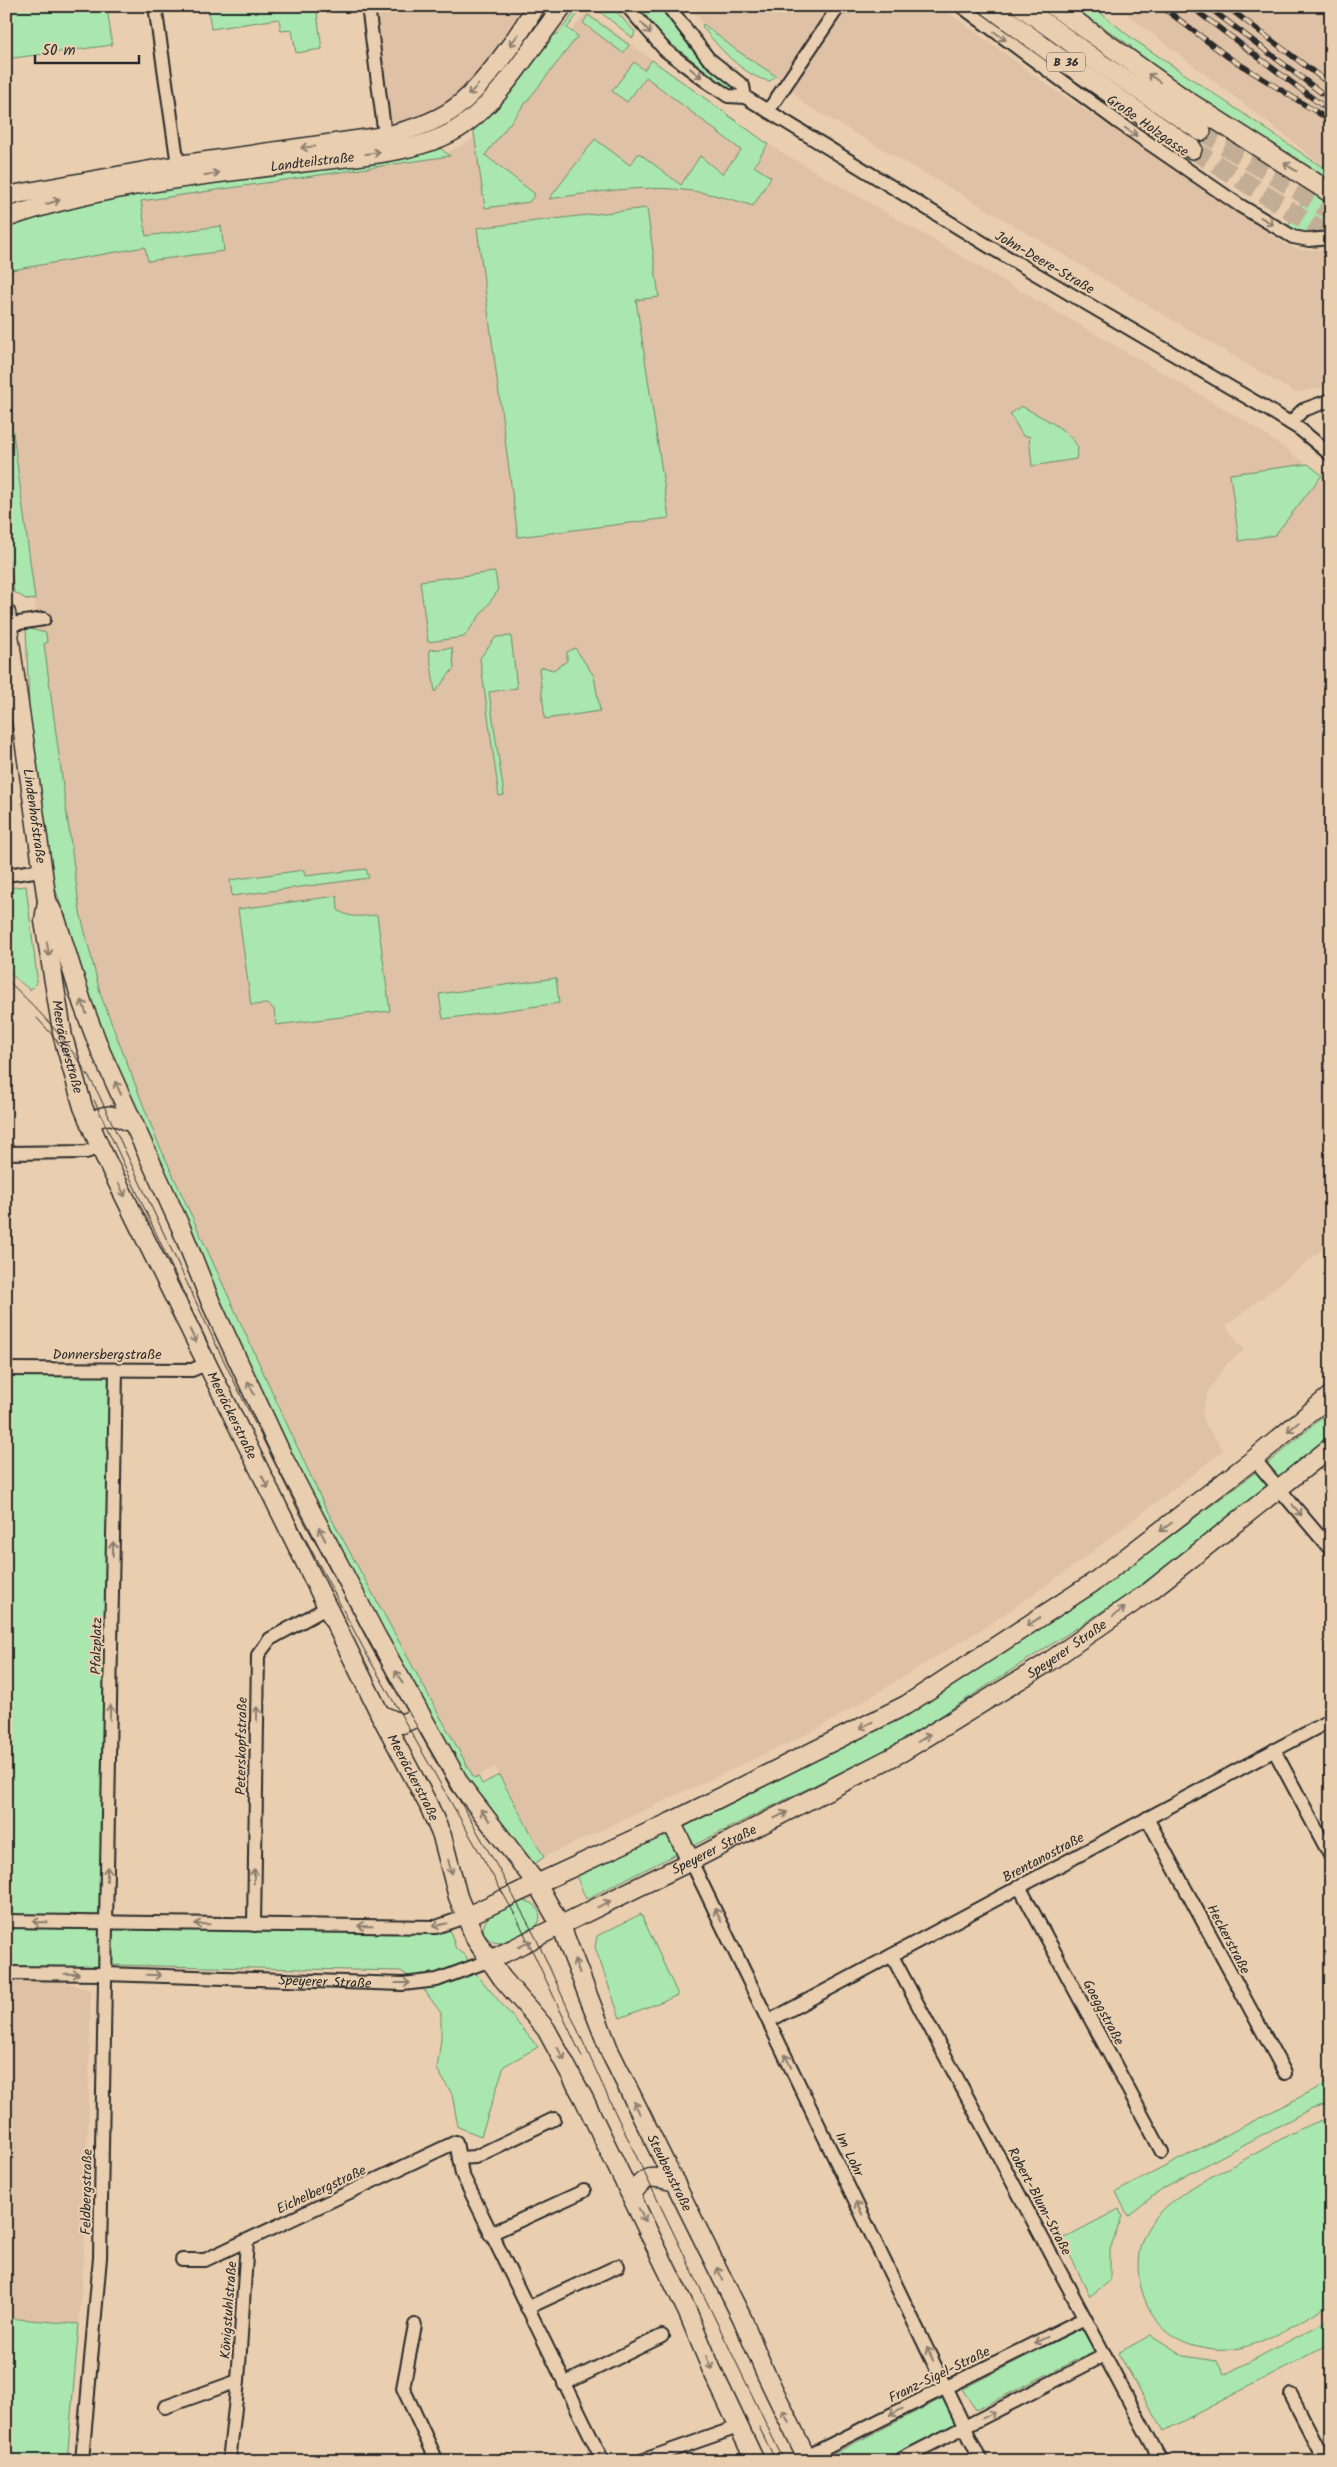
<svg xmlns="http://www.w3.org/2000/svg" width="1337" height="2467" viewBox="0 0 1337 2467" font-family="Kalam,sans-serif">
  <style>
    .built { fill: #dfc1a6 }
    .green { fill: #aae7ae; stroke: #6a896c }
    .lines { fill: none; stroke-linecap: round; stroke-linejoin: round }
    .primary-tunnel { stroke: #c3ae95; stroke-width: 19; stroke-dasharray: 19 9; stroke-linecap: butt }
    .street-casing { stroke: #2b2b2b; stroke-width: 16 }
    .secondary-casing { stroke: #2b2b2b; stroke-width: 21 }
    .primary-casing { stroke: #2b2b2b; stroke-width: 22 }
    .street { stroke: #e9cfb0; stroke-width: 12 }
    .secondary { stroke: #e9cfb0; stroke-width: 18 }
    .primary { stroke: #e9cfb0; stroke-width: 19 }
    .tram { stroke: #2b2b2b; stroke-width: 1 }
    .rail-casing { stroke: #2b2b2b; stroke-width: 5.5 }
    .rail { stroke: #e9cfb0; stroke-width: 4; stroke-dasharray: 11; stroke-linecap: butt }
    .oneway { stroke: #8a7d6e }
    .labels { text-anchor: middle; stroke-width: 4.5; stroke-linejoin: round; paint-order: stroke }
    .shield { fill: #e9cfb0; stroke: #645c53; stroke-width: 1 }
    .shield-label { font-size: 12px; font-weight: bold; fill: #2b2b2b }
    .street-label { font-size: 14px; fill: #2b2b2b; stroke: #e9cfb0 }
  </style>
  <rect width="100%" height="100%" fill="#e9cfb0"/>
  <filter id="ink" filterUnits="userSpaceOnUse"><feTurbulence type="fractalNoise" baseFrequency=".02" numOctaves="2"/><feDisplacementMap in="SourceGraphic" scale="10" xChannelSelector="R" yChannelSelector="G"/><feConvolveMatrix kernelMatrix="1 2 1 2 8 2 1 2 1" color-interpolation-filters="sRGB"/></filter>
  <g filter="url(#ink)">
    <g class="built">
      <path d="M 372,6 L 532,6 L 460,99 L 388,132 Z"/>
      <path d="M 691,6 L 940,6 L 1045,83 L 1272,236 L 1289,246 L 1303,250 L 1331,249 L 1331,386 L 1295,393 L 978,204 L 806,105 L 776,76 L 736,50 L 703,24 Z"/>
      <path d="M 1116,6 L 1331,6 L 1331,173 L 1288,138 Z"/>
      <path d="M 587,12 L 768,144 L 1247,422 L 1331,481 L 1331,1243 L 1226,1326 L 1244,1350 L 1226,1365 L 1208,1391 L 1202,1413 L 1206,1426 L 1224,1450 L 1071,1568 L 987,1626 L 816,1730 L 544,1857 L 495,1767 L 474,1778 L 389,1627 L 324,1505 L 156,1138 L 101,997 L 78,912 L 6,393 L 6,239 L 140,199 L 442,156 L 478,136 L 504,114 Z"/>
      <path d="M 6,1973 L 33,1973 L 91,1990 L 86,2222 L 79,2324 L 6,2318 Z"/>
    </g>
    <g class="green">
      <path d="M 6,6 L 107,6 L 112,45 L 6,59 Z"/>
      <path d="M 208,6 L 316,6 L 322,49 L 296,53 L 292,30 L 281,31 L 279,19 L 211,29 Z"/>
      <path d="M 580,6 L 584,6 L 567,28 L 578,36 L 485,155 L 535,194 L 529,202 L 485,208 L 473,126 L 549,38 L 559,33 Z"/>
      <path d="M 596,6 L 612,7 L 635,32 L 633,38 L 594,7 Z"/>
      <path d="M 632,6 L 660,6 L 708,67 L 738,90 L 735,92 L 725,85 L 658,34 Z"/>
      <path d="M 1066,6 L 1092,6 L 1133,39 L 1331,173 L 1331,186 L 1129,51 L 1132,47 L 1099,24 L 1095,27 Z"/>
      <path d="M 588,15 L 629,45 L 623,53 L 583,23 Z"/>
      <path d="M 703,24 L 736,50 L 776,76 L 770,81 C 745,78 716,45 702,26 Z"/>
      <path d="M 652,60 L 768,144 L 754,166 L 771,177 L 753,206 C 676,180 628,187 549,199 L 595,139 L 630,165 L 639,153 L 681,185 L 700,156 L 722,174 L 741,150 L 646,77 L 627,102 L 612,91 L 634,62 L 644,70 Z"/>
      <path d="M 436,145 L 450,156 L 141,201 L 146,236 L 221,226 L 224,251 L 148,261 L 145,247 L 6,271 L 6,228 L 16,221 L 61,206 Z"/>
      <path d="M 1311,189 L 1331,201 L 1331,234 L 1301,234 L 1287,228 Z"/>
      <path d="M 647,208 L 659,297 L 636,300 L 669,518 L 518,537 L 477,228 Z"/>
      <path d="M 6,380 L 35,599 L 28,600 L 14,592 L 6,540 Z"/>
      <path d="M 1021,406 C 1041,417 1066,427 1078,447 L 1076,459 L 1032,466 L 1029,436 L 1023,436 L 1010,414 Z"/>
      <path d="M 1308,464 L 1322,475 L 1275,535 L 1239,541 L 1230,474 Z"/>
      <path d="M 495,572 L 498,591 L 464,637 L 428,642 L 420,581 Z"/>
      <path d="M 26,628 L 46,633 L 47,642 L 44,644 L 80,912 L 101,996 L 156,1138 L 324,1505 L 474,1778 L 478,1776 L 482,1784 L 499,1775 L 544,1857 L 534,1864 L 521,1854 L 463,1780 L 322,1529 L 132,1112 L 93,1006 L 50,872 L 31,753 Z"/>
      <path d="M 511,636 L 517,688 L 489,692 L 504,795 L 499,796 L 480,658 L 496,637 Z"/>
      <path d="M 452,648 L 454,668 L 435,692 L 429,650 Z"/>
      <path d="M 575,648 L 594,676 L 600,711 L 545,719 L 539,669 L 543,667 L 553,670 L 567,661 L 567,652 Z"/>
      <path d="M 366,869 L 369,878 L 232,896 L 230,880 L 304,870 L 305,876 Z"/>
      <path d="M 26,886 L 37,977 L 35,985 L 30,990 L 6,970 L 6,888 Z"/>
      <path d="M 337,896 L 338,910 C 350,919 362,916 377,915 L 390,1011 L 276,1025 L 274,1009 L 268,1004 L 251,1005 L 238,909 Z"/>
      <path d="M 556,978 L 559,1003 L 443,1019 L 439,994 Z"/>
      <path d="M 6,1369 L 112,1372 L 102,1916 L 6,1917 Z"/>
      <path d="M 1331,1410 L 1331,1438 L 1282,1479 L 1146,1583 L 897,1744 L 586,1899 L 575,1873 L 680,1829 L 909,1714 L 1097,1591 L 1268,1463 Z"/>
      <path d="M 522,1901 C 529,1902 535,1903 538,1910 C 547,1929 519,1936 507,1941 C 492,1948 476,1933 487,1919 C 494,1910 512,1906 522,1901 Z"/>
      <path d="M 641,1914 L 678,1995 L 620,2018 L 595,1947 L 597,1936 Z"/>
      <path d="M 6,1921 L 449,1927 L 456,1949 L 466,1956 L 472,1969 L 538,2047 L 504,2066 L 481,2136 L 458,2127 L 452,2094 L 437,2069 L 441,2039 L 441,2013 L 419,1983 L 401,1971 L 110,1965 L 33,1973 L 6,1973 Z"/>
      <path d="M 1331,2081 L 1331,2103 L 1312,2108 L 1163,2188 L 1128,2216 L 1116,2192 Z"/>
      <path d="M 1331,2118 L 1331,2304 C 1307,2317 1265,2344 1239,2348 C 1217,2352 1189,2347 1170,2334 C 1140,2311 1128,2260 1148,2228 C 1170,2193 1214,2176 1249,2157 C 1275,2144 1302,2124 1331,2118 Z"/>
      <path d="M 1119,2209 L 1122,2216 L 1110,2249 L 1110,2281 L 1090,2296 L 1062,2239 Z"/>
      <path d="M 6,2318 L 79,2324 L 67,2461 L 6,2461 Z"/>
      <path d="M 1331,2319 L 1331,2343 L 1164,2431 L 1118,2353 L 1151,2335 L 1184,2356 L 1217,2361 L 1224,2375 Z"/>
      <path d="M 1082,2328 L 1094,2351 L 976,2410 L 962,2389 Z"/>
      <path d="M 945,2397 L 958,2422 L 881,2461 L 836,2461 L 833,2454 Z"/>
    </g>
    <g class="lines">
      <g class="primary-tunnel">
        <path d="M 1201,131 L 1331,211"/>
        <path d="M 1192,149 L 1331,236"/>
      </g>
      <g class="street-casing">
        <g id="street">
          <path d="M 155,6 L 178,165"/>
          <path d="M 368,6 L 385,136"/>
          <path d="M 627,6 L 665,50 L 706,81 L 728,96 L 745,97 L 990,247 L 1274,413 L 1301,430 L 1331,455"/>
          <path d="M 668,6 L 708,58 L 743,86 L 745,97"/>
          <path d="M 961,6 L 1118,122 L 1239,205 L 1293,237 L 1309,240 L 1331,238"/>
          <path d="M 768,111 L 839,6"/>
          <path d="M 1290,423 L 1303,410 L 1331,400"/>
          <path d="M 6,625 L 44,619"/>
          <path d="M 6,875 L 42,870"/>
          <path d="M 6,1153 L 86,1152 L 100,1147"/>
          <path d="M 6,1369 L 192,1370 L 206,1364"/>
          <path d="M 1254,1459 L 1331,1550"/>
          <path d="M 1274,1750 L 1331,1857"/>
          <path d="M 1147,1818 L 1285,2073"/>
          <path d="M 691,1861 L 981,2461"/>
          <path d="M 1019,1886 L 1162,2152"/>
          <path d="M 6,1921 L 436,1927 L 465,1917"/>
          <path d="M 254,1925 L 258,1655 L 270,1639 L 328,1607"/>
          <path d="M 892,1956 L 1161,2461"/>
          <path id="s1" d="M 6,1973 L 105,1974 L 403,1984 L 437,1980 L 488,1961"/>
          <path d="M 769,2021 L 1331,1720"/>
          <path d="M 459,2158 L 475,2157 L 554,2119"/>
          <path d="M 490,2234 L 584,2191"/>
          <path d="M 182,2260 L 205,2260 L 456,2142 L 462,2174 L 603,2461"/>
          <path d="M 527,2308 L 618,2266"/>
          <path d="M 415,2325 L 403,2388 L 437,2461"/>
          <path d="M 564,2384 L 662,2336"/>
          <path d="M 1291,2395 L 1325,2461"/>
          <path d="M 165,2407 L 238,2381"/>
          <path d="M 806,2457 L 1085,2318"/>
          <path d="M 82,2461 L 100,2258 L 116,1370"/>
          <path d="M 229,2461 L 238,2381 L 247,2241"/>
          <path d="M 641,2461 L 738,2427"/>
          <path d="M 898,2461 L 1105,2355"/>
        </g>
      </g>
      <g class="secondary-casing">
        <g id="secondary">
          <path d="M 6,196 L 178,165 L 385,136 C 409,130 435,123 455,108 C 484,86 518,37 536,6"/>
          <path id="s2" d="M 6,218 C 103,184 205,175 307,162 C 352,156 414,154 454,131 C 497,107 532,45 563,6"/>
          <path id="s3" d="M 6,613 L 47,901 L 44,921 L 63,1037 L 83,1107 L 100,1147 L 380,1714 L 428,1804 L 442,1836 L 458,1897 L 476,1940 L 502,1978 L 546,2029 L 584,2099 L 688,2313 L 711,2368 L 755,2461"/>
          <path id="s4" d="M 47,901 L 56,919 L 83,1005 L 101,1052 L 181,1228 L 211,1303 L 284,1459 L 377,1637 L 460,1784 L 537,1884 L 561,1926 L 610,2052 L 742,2318 L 765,2372 L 808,2461"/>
          <path d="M 90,1124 C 106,1110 117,1116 134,1124"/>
          <path d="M 380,1714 L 402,1724 L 421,1715"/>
          <path d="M 671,1822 L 691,1861"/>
          <path d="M 465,1917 L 671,1822 L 906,1705 L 1094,1582 L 1254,1459 L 1331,1395"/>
          <path id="s5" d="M 488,1961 L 691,1861 L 902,1752 L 1047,1663 L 1150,1591 L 1331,1447"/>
          <path d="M 632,2195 C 645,2173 653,2176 675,2182"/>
        </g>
      </g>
      <g class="primary-casing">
        <g id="primary">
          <path d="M 989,6 L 1049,51 L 1192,149"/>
          <path d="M 1021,6 L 1101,64 L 1201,131"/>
          <path d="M 1054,6 L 1184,99 L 1331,193"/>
        </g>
      </g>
      <use href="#street" class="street"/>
      <use href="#secondary" class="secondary"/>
      <use href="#primary" class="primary"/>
      <g class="tram">
        <path d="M 6,979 C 44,1015 73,1046 98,1093 L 219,1351 L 300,1514 L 392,1683 L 501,1873 L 536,1938 L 613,2108 L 784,2461"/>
        <path d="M 37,1018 L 55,1038 L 78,1072"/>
        <path d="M 94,1100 L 210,1349"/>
        <path d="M 287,1504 L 367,1655 L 518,1920 L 582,2057"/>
        <path d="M 759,2427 L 776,2461"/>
      </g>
      <g class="rail-casing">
        <g id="rail">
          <path d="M 1161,6 L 1228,57 L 1331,121"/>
          <path d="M 1190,6 L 1331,112"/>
          <path d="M 1207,6 L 1331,100"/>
          <path d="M 1226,6 L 1331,85"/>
        </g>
      </g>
      <use href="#rail" class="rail"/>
    </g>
    <defs><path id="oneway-shaft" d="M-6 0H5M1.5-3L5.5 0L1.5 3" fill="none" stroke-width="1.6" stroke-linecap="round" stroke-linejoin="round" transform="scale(1.25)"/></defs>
    <g class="oneway">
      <use href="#oneway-shaft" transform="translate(646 28) rotate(49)"/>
      <use href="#oneway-shaft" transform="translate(1000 36) rotate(37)"/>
      <use href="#oneway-shaft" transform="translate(514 40) rotate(127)"/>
      <use href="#oneway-shaft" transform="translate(696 73) rotate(38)"/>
      <use href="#oneway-shaft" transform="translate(1154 78) rotate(-145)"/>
      <use href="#oneway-shaft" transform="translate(473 90) rotate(134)"/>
      <use href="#oneway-shaft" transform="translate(1131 132) rotate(35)"/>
      <use href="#oneway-shaft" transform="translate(308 147) rotate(172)"/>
      <use href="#oneway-shaft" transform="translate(373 153) rotate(-8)"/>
      <use href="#oneway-shaft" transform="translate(1290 167) rotate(-147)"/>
      <use href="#oneway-shaft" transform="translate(212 174) rotate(-8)"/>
      <use href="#oneway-shaft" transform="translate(53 202) rotate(-17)"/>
      <use href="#oneway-shaft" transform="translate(1267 221) rotate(31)"/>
      <use href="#oneway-shaft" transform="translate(48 949) rotate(81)"/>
      <use href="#oneway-shaft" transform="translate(84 1007) rotate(-110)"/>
      <use href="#oneway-shaft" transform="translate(118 1088) rotate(-115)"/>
      <use href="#oneway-shaft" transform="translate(122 1190) rotate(64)"/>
      <use href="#oneway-shaft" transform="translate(193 1336) rotate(64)"/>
      <use href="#oneway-shaft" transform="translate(251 1388) rotate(-115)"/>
      <use href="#oneway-shaft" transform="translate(1293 1427) rotate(140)"/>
      <use href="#oneway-shaft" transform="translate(265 1482) rotate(63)"/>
      <use href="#oneway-shaft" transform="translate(1297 1510) rotate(50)"/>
      <use href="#oneway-shaft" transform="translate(1166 1527) rotate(143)"/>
      <use href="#oneway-shaft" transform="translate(322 1534) rotate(-117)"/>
      <use href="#oneway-shaft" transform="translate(113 1549) rotate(-89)"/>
      <use href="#oneway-shaft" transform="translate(1119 1612) rotate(-35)"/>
      <use href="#oneway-shaft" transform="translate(1033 1622) rotate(147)"/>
      <use href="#oneway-shaft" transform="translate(399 1677) rotate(-120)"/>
      <use href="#oneway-shaft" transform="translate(110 1712) rotate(-89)"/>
      <use href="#oneway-shaft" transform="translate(257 1714) rotate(-89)"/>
      <use href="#oneway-shaft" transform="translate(866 1725) rotate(153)"/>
      <use href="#oneway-shaft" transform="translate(924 1738) rotate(-32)"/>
      <use href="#oneway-shaft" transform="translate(485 1815) rotate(-128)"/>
      <use href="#oneway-shaft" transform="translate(781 1815) rotate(-27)"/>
      <use href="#oneway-shaft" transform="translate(450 1867) rotate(76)"/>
      <use href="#oneway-shaft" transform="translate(107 1874) rotate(-89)"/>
      <use href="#oneway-shaft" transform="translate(254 1876) rotate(-89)"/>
      <use href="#oneway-shaft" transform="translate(604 1904) rotate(-27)"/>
      <use href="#oneway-shaft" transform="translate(718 1915) rotate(-116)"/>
      <use href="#oneway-shaft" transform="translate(40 1922) rotate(-179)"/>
      <use href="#oneway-shaft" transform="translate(202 1924) rotate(-179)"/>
      <use href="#oneway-shaft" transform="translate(440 1925) rotate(166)"/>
      <use href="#oneway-shaft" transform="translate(365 1926) rotate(-179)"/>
      <use href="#oneway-shaft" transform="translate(525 1944) rotate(-26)"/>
      <use href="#oneway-shaft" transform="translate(577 1966) rotate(-110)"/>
      <use href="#oneway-shaft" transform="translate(72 1974) rotate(1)"/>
      <use href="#oneway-shaft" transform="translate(154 1975) rotate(2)"/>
      <use href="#oneway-shaft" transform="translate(403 1983)"/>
      <use href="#oneway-shaft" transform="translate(561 2054) rotate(61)"/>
      <use href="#oneway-shaft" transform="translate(788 2061) rotate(-116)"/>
      <use href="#oneway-shaft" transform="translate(637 2108) rotate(-116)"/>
      <use href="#oneway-shaft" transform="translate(859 2208) rotate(-116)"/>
      <use href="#oneway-shaft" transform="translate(642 2215) rotate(64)"/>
      <use href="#oneway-shaft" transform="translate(720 2274) rotate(-116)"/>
      <use href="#oneway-shaft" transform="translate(1041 2340) rotate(154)"/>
      <use href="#oneway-shaft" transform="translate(930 2354) rotate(-116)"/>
      <use href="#oneway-shaft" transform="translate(709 2363) rotate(67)"/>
      <use href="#oneway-shaft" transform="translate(896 2412) rotate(153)"/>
      <use href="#oneway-shaft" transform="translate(989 2415) rotate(-27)"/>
      <use href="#oneway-shaft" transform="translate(786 2417) rotate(-116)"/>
    </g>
  </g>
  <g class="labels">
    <rect class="shield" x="1047" y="52.5" width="38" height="19" rx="4"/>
    <g class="shield-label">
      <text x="1066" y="66">B 36</text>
    </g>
    <g class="street-label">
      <text transform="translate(1148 125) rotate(35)" y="5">Große Holzgasse</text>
      <text dy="5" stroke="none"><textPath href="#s2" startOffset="312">Landteilstraße</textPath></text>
      <text transform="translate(1045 262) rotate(30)" y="5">John-Deere-Straße</text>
      <text dy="5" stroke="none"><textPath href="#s3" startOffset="205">Lindenhofstraße</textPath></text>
      <text dy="5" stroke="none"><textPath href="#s3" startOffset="439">Meeräckerstraße</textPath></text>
      <text x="107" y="1359">Donnersbergstraße</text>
      <text dy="5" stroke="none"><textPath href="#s3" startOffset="844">Meeräckerstraße</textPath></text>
      <text transform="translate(96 1646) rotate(-89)" y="5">Pfalzplatz</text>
      <text dy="5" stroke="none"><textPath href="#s5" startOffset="658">Speyerer Straße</textPath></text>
      <text transform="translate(241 1746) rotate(-89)" y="5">Peterskopfstraße</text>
      <text dy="5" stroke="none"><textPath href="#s3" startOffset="1249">Meeräckerstraße</textPath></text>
      <text dy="5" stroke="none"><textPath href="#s5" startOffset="252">Speyerer Straße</textPath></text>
      <text transform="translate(1043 1857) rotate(-28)" y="5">Brentanostraße</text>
      <text transform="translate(1229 1939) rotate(62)" y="5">Heckerstraße</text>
      <text dy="5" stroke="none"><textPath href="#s1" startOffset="319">Speyerer Straße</textPath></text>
      <text transform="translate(1104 2012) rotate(62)" y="5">Goeggstraße</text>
      <text transform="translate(850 2154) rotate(64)" y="5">Im Lohr</text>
      <text dy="5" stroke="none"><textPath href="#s4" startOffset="1421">Steubenstraße</textPath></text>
      <text transform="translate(321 2189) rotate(-25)" y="5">Eichelbergstraße</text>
      <text transform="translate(86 2192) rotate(-89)" y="5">Feldbergstraße</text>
      <text transform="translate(1040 2201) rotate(62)" y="5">Robert-Blum-Straße</text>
      <text transform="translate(228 2310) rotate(-86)" y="5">Königstuhlstraße</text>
      <text transform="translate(939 2374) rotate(-26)" y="5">Franz-Sigel-Straße</text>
    </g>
  </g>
  <rect width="1337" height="2467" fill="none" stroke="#e9cfb0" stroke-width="25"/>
  <rect x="12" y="12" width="1312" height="2442" fill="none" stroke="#2b2b2b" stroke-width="2" filter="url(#ink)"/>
  <path d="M35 55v8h104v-8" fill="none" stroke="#2b2b2b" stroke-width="2.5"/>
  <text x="42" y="55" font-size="15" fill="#2b2b2b" stroke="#e9cfb0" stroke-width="4" paint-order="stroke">50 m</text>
</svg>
